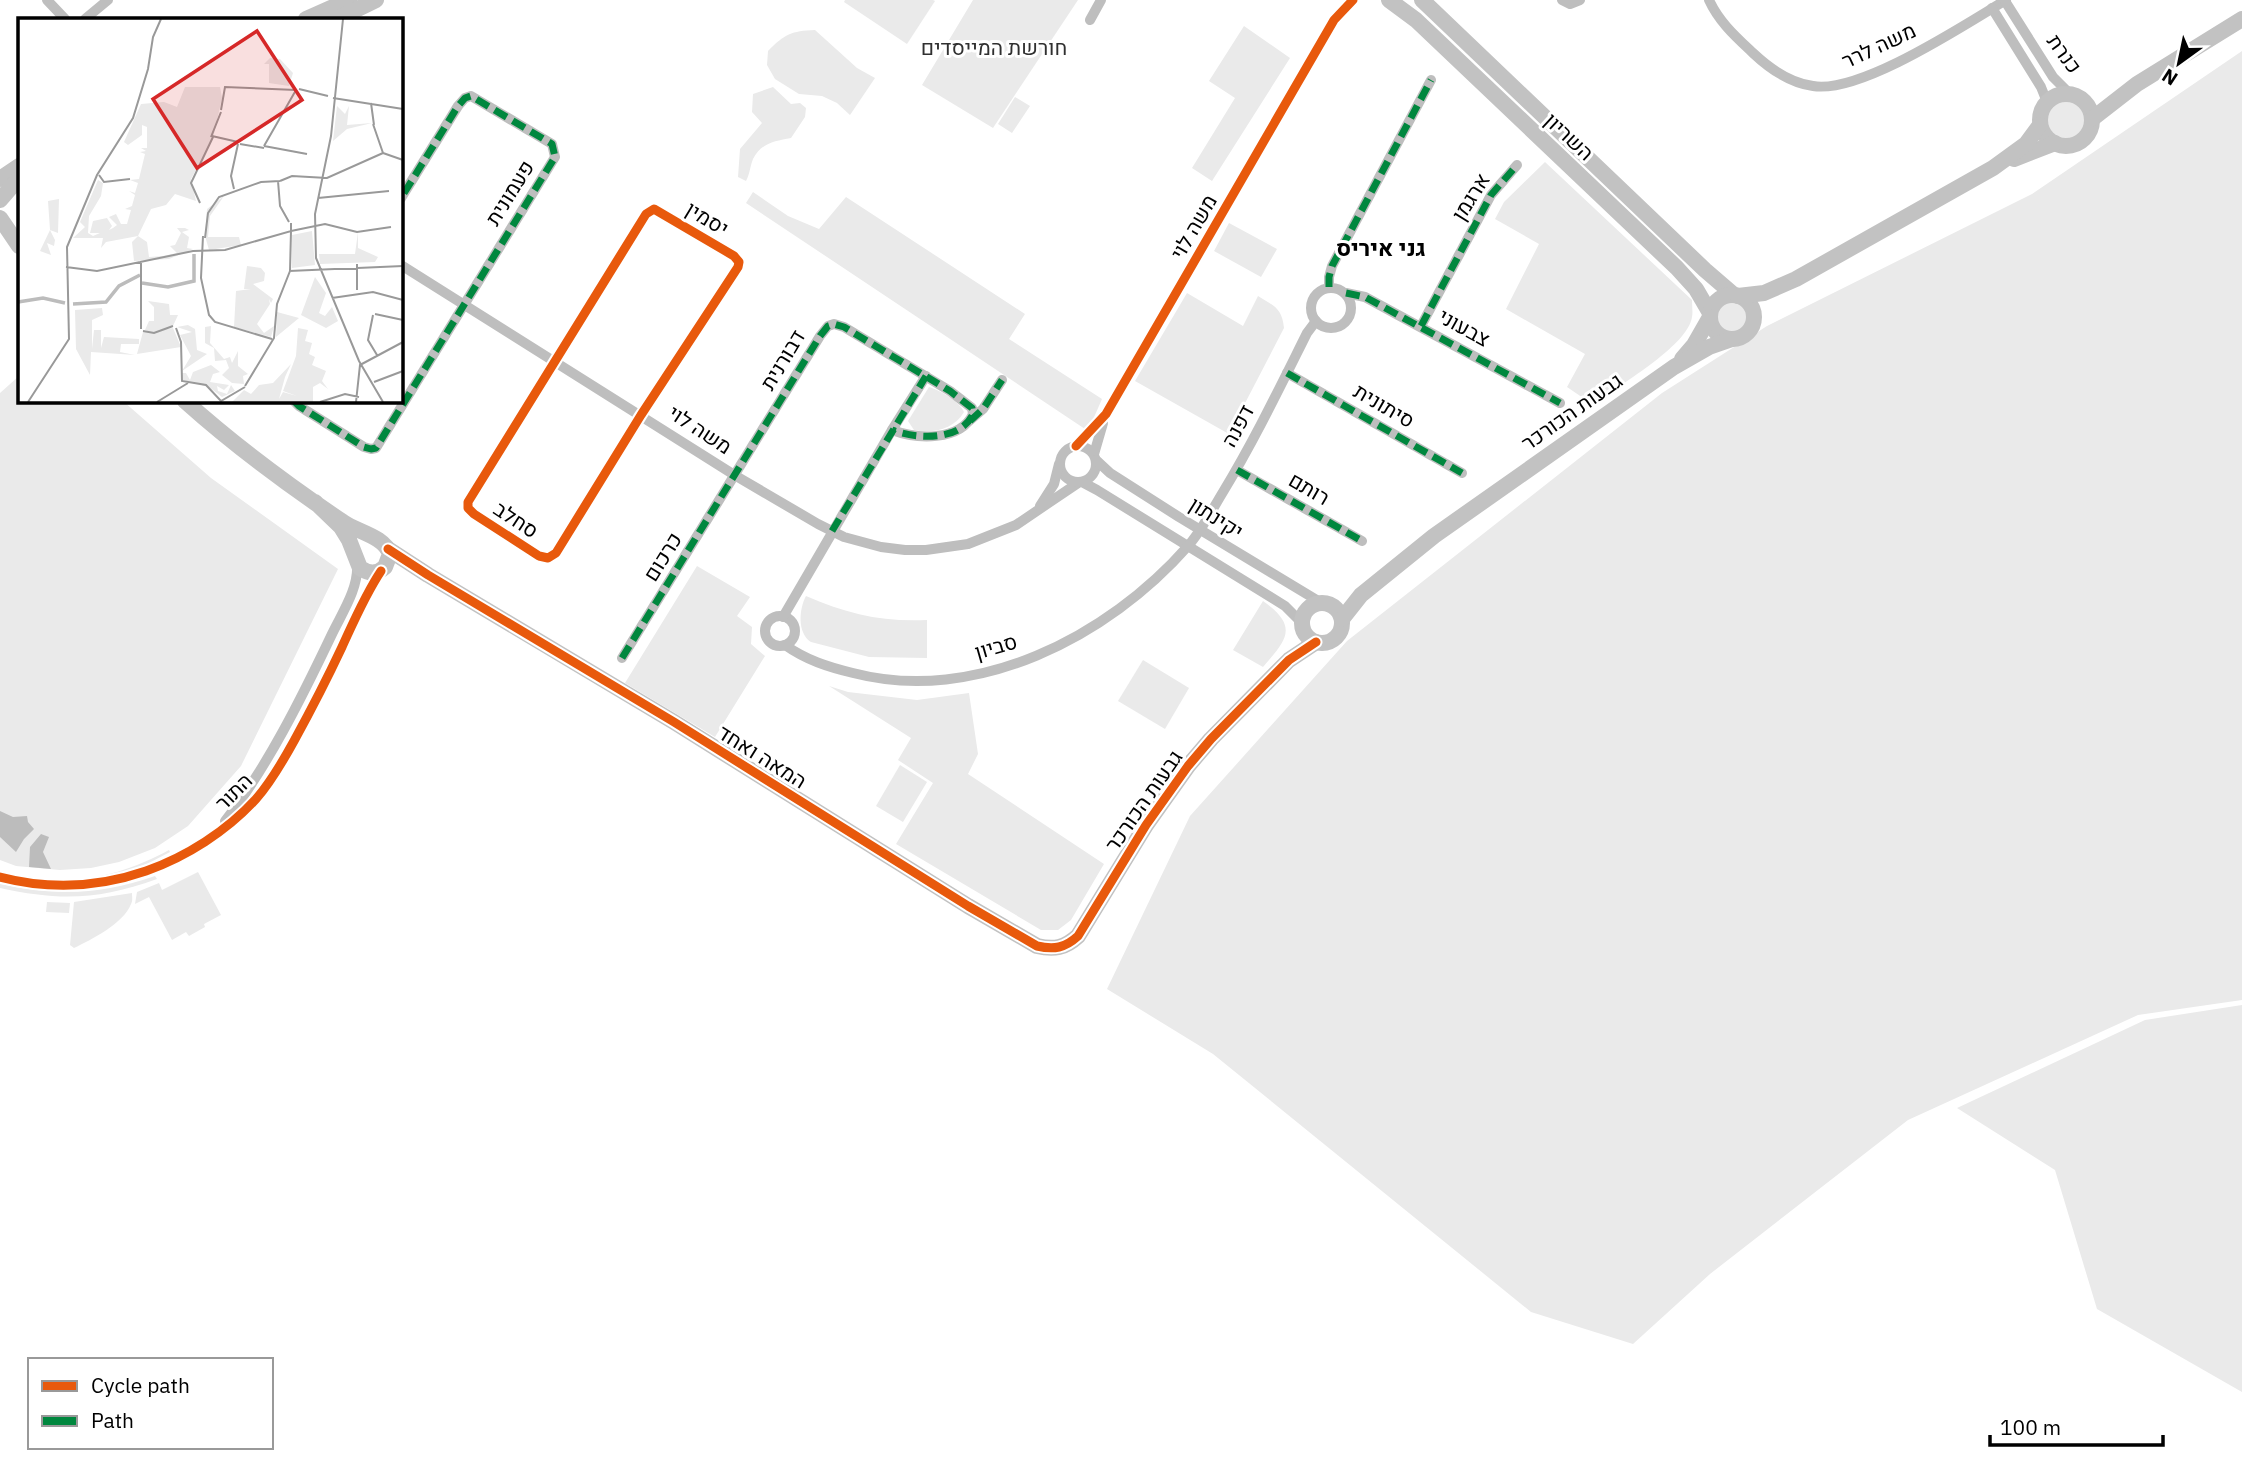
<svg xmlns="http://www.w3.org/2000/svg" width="2242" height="1477" viewBox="0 0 2242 1477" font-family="'IBM Plex Sans',Heebo,sans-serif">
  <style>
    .green { fill: #eaeaea }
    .water { fill: #bcbcbc }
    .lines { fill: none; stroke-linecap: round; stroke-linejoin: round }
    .street { stroke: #bebebe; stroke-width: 10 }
    .secondary { stroke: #c2c2c2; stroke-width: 16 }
    .quiet { stroke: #00873e; stroke-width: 7; stroke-dasharray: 14 7; stroke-linecap: butt }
    .cycleway-casing { stroke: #fff; stroke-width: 13 }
    .cycleway { stroke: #e8590c; stroke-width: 9 }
    .labels { text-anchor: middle; stroke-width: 6; stroke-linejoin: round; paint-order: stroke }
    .street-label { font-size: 21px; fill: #000; stroke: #fff }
    .park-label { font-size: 21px; fill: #303030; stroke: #fff }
    .neighbourhood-label { font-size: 23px; font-weight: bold; fill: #000; stroke: #fff }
    .inset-river { fill: none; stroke: #bcbcbc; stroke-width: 3.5 }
    .inset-road { fill: none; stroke: #999; stroke-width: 2 }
    .view { fill: #d62828; fill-opacity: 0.15; stroke: #d62828; stroke-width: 3.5 }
    .inset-edge { fill: none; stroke: #000; stroke-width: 3.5 }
  </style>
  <rect width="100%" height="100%" fill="#fff"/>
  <g class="green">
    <path d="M 845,0 L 933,0 L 935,1 L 907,44 L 844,2 Z"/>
    <path d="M 973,0 L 1078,0 L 993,128 L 922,85 Z"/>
    <path d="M 1244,26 L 1290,58 L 1212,181 L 1192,168 L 1235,98 L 1209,81 Z"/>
    <path d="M 815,30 L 857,68 L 875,78 L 850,115 L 837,103 L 822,96 L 799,94 L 775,79 L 767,65 L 768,51 C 785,34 791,31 815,30 Z"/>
    <path d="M 2242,51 L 2242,1000 L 2138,1015 L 1908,1120 L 1710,1274 L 1633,1344 L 1531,1312 L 1213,1054 L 1107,989 L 1190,816 L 1347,641 L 1662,393 L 1767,326 L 2032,194 Z"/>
    <path d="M 773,87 L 791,104 L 800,103 L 806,108 L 805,117 L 791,138 C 775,141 761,143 753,159 C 750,166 750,174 746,181 L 738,177 L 740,149 L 762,123 L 752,112 L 753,94 Z"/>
    <path d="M 1015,97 L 1030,106 L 1012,133 L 998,124 Z"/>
    <circle cx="2066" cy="120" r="22"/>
    <path d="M 1545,162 L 1692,300 C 1692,306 1693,312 1692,317 C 1688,346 1617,387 1592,404 L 1567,387 L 1585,354 L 1506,309 L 1539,244 L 1495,219 L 1504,202 Z"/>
    <path d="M 753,192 L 788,216 L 819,229 L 846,197 L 1025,314 L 1009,339 L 1102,399 L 1088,431 L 746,203 Z"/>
    <path d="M 1229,223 L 1277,249 L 1261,277 L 1214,251 Z"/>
    <path d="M 1187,293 L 1243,326 L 1258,296 C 1274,306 1282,308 1284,328 L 1229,434 L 1135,381 Z"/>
    <circle cx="1730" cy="317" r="19"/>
    <path d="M 19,376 L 19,401 L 123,401 L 211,478 L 338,569 L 241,766 L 188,826 L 155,848 L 119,862 L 91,868 L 60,870 L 16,866 L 0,860 L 0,393 Z"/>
    <path d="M 929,387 C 941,391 959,401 964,412 C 954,429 933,434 914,430 L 908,421 Z"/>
    <path d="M 697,566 L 750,597 L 737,616 L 752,627 L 751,644 L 765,656 L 715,737 L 625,683 Z"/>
    <path d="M 806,596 C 848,614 881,622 927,620 L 927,658 L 869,657 L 811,642 C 797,633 799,609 806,596 Z"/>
    <path d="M 1263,601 C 1299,627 1287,639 1263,667 L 1233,650 Z"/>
    <path d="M 1143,660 L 1189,688 L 1165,729 L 1118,701 Z"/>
    <path d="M 829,686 L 848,692 L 917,700 L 969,693 L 978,754 L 968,774 L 1104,864 L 1071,920 L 1058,930 L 1041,930 L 896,844 L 933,783 L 898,760 L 911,738 Z"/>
    <path d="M 900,765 L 927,782 L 903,822 L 876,806 Z"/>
    <path d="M 169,850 L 170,852 L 147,864 L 111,876 L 86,881 L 28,880 L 27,876 C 75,888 127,873 169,850 Z"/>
    <path d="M 198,872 L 221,915 L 204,924 L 205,927 L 189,936 L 186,932 L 172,940 L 149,897 L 135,904 L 137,892 L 159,883 L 162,890 Z"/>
    <path d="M 155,876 L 157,879 C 99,900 60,901 0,888 L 0,884 C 56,896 101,895 155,876 Z"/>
    <path d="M 132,893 C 132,897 133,901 131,904 C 124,923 91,940 74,948 L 70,945 L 74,902 Z"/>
    <path d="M 47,902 L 70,903 L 69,913 L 46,912 Z"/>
    <path d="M 2242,1005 L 2242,1392 L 2097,1309 L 2055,1170 L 1957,1108 L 2145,1020 Z"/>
  </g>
  <g class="water">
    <path d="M 0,811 L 13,817 L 27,816 L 28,822 L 34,829 L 24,839 L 16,852 L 0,837 Z"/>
    <path d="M 41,834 L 49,837 L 43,852 L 51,869 L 29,867 L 30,847 Z"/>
  </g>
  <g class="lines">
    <g class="street">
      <path d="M 47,0 L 65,19"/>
      <path d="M 1562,0 L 1570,4 L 1580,0"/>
      <path d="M 1709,0 C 1719,22 1736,37 1753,53 C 1770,69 1790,83 1813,86 C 1860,94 1964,25 2006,0"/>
      <path d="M 2005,1 L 2053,77 L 2070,94"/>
      <path d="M 1992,8 L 2041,87 L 2047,102"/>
      <path d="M 85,19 L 108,0"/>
      <path d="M 1090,20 L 1101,0"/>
      <path d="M 654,209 L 734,256 L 739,262 L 738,267 L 641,415 L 556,553 L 548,558 L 539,556 L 474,514 L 468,508 L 468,502 L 646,214 Z"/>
      <path d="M 401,265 L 736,476 L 818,524 L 844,537 L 881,547 L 905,550 L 926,550 L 968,544 L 1016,525 L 1078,483"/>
      <path d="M 1329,287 L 1329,277 L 1332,266 L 1431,80"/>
      <circle cx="1331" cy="308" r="20"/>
      <path d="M 1346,293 L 1365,297 L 1560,403"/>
      <path d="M 1421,326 L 1491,195 L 1517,165"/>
      <path d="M 1287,373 L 1462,473"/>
      <path d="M 294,401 L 299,406 L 364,447 L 371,449 L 376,448 L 555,157 L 552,144 L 471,96 L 465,98 L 458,106 L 401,198"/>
      <path d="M 969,421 L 983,409 L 1002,380"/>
      <circle cx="1078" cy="464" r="18"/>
      <path d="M 1076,446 L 1106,414 L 1334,20 L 1353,0"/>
      <path d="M 1094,454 L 1103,423"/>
      <path d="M 1096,460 L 1110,473 L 1179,517 L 1320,602"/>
      <path d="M 1237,470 L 1362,541"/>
      <path d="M 1082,482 L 1097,490 L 1285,606 L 1301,622"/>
      <path d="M 1040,506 L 1054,484 L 1059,464"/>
      <circle cx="780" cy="631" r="15"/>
      <path d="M 783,617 L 892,430 L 926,376"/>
      <path d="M 785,645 C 806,660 828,667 853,673 C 976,705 1108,637 1188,546 C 1202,530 1212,510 1223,492 C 1254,441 1280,387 1307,333 L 1316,321"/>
      <path d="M 622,658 L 820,336 L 828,326 L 834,324 L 844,327 L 950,391 L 972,408 L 973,414 C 960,442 916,439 892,430"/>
      <path d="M 225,821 C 267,768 303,695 332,634 C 342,613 359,588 357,564"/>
      <path d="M 0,877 C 50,890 97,888 146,871 C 186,857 227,831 256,799 C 271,782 283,761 294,741 C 311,710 327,679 342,647 C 354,621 365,595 381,571"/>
    </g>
    <g class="secondary">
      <path d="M 1389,0 L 1416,20 L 1677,268 L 1696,289 L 1710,313"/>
      <path d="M 1422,0 L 1705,270 L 1734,295"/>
      <path d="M 306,19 L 349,0"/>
      <path d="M 337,19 L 376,0"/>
      <circle cx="2066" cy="120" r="26"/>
      <path d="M 2092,119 L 2137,84 L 2242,19"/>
      <path d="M 2014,159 L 2055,143"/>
      <path d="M 0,179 L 19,166"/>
      <path d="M 0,200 L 19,178"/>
      <path d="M 0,218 L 19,246"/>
      <circle cx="1732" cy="317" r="22"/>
      <path d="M 1738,296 L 1764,293 L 1796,279 L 1993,168 L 2026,144 L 2040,125"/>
      <path d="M 1682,359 L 1694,345 L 1710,317"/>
      <path d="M 185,401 C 234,445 288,485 343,522 C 357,532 384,536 390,554 L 385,567 C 377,574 369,574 360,568 L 349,540 L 341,527 L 315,502"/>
      <path d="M 388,549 L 428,575 L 674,722 L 968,906 L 1037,946 C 1054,950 1065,948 1078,936 L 1146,825 L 1188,766 L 1211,739 L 1289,660 L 1316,642"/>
      <circle cx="1322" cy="623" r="20"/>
      <path d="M 1342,619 L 1361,595 L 1434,536 L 1674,367 L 1709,347 L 1732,339"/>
    </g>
    <g class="quiet">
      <path d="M 1329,287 L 1329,277 L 1332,266 L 1431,80"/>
      <path d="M 1346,293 L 1365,297 L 1560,403"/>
      <path d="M 1421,326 L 1491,195 L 1517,165"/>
      <path d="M 1287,373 L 1462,473"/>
      <path d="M 294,401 L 299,406 L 364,447 L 371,449 L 376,448 L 555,157 L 552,144 L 471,96 L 465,98 L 458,106 L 401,198"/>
      <path d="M 970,421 L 983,409 L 1002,380"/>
      <path d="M 1237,470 L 1362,541"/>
      <path d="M 832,531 L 926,376"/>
      <path d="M 622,658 L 820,336 L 828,326 L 834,324 L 844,327 L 950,391 L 972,408 L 973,414 C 960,442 916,439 892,430"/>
    </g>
    <g class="cycleway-casing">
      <g id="cycleway">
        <path d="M 654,209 L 734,256 L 739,262 L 738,267 L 641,415 L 556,553 L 548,558 L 539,556 L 474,514 L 468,508 L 468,502 L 646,214 Z"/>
        <path d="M 1076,446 L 1106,414 L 1334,20 L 1353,0"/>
        <path d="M 388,549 L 428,575 L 674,722 L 968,906 L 1037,946 C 1054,950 1065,948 1078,936 L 1146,825 L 1188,766 L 1211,739 L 1289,660 L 1316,642"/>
        <path d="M 0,877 C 50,890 97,888 146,871 C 186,857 227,831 256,799 C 271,782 283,761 294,741 C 311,710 327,679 342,647 C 354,621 365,595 381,571"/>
      </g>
    </g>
    <use href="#cycleway" class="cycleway"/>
  </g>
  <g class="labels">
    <g class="street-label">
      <text transform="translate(1879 46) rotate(-25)" y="7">משה לרר</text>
      <text transform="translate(2064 54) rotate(54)" y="7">כנרת</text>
      <text transform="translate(1569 137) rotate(43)" y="7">השריון</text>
      <text transform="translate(510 193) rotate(-58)" y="7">פעמונית</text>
      <text transform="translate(1471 197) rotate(-58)" y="7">ארגמן</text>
      <text transform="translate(707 219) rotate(31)" y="7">יסמין</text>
      <text transform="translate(1194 227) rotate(-60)" y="7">משה לוי</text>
      <text transform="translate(1464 328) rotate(29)" y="7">צבעוני</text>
      <text transform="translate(783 360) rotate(-59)" y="7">דבורנית</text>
      <text transform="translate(1384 406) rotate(30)" y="7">סיתונית</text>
      <text transform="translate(1572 412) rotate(-35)" y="7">גבעות הכורכר</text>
      <text transform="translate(1238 426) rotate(-62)" y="7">דפנה</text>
      <text transform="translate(700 430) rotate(33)" y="7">משה לוי</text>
      <text transform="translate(1309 489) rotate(30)" y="7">רותם</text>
      <text transform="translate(1216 518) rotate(32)" y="7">יקינתון</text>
      <text transform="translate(516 520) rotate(33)" y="7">סחלב</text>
      <text transform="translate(663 557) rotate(-58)" y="7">כרכום</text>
      <text transform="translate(996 647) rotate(-16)" y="7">סביון</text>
      <text transform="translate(762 757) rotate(32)" y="7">המאה ואחד</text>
      <text transform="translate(234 792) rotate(-45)" y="7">התור</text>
      <text transform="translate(1144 801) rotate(-55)" y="7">גבעות הכורכר</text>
    </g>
    <g class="park-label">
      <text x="994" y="55">חורשת המייסדים</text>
    </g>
    <g class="neighbourhood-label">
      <text x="1381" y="256">גני איריס</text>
    </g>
  </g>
  <g transform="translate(18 18)">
    <rect width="385" height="385" fill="#fff"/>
    <path d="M 252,40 L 262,41 L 275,55 L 271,68 L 251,65 L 251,46 L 246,46 ZM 167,69 L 202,69 L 204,80 L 195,120 L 173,161 L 178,183 L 157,176 L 148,187 L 133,191 L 120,218 L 129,224 L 131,239 L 145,238 L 159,235 L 152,228 L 157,227 L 163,215 L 159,210 L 167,210 L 171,212 L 164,214 L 171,219 L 169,230 L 175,231 L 151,241 L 116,243 L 114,224 L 120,218 L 88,224 L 83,230 L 85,220 L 55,220 L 67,209 L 62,204 L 80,162 L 85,165 L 83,178 L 71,198 L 70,215 L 75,218 L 82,215 L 72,215 L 75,203 L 89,200 L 94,208 L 91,212 L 95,210 L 99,207 L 91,199 L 98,196 L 103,206 L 109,206 L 113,192 L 107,191 L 114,188 L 117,177 L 111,173 L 117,175 L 120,165 L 112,162 L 121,161 L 127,136 L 122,134 L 128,133 L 123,130 L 129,130 L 129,109 L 124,107 L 124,117 L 110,127 L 106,124 L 123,86 L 146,84 L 159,89 ZM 319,88 L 327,96 L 331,88 L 329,107 L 354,105 L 329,111 L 315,123 ZM 206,178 L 192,198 L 190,219 L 221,219 L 223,227 L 191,232 L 187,218 L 189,191 ZM 41,181 L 40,215 L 32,212 L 37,222 L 36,228 L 29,225 L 33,237 L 22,233 L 32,212 L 30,183 ZM 294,213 L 297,247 L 274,250 L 274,217 ZM 340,214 L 340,230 L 360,239 L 357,244 L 302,246 L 301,236 L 337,236 ZM 229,248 L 243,250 L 247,255 L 246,263 L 235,266 L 255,281 L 253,285 L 251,281 L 252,286 L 239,306 L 246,315 L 256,308 L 253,319 L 216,309 L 218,273 L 233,271 L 226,271 ZM 297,259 L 308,275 L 301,295 L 307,298 L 314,289 L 320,303 L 308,310 L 283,297 ZM 130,283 L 151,286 L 152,297 L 160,297 L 155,308 L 135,315 L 127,312 L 131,303 L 136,303 L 136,289 ZM 84,290 L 85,297 L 74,302 L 74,331 L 76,312 L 83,312 L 83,330 L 86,319 L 121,321 L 121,326 L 103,326 L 102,334 L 117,337 L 73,334 L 72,357 L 58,331 L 57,292 ZM 259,294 L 281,300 L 258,319 ZM 170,307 L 177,311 L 179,332 L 189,336 L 164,353 L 173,338 L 162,317 L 174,314 L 159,309 ZM 193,308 L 192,325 L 206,341 L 212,339 L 214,345 L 220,333 L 220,348 L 230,356 L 225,358 L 226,366 L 214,365 L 204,357 L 211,350 L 208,342 L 197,343 L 196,330 L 187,325 L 187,309 ZM 155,310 L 163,329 L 119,336 L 125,314 ZM 280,310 L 290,312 L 287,323 L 294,325 L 291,336 L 297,339 L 294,347 L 308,353 L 304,363 L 310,371 L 302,365 L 295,369 L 295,384 L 214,384 L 226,372 L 233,376 L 241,367 L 255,365 L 273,346 L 267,359 L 261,381 L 265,374 L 279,378 L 265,373 L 278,338 ZM 193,347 L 202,354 L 195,356 L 192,364 L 211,367 L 206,372 L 199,368 L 200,373 L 209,376 L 213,367 L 217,373 L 204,379 L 191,369 L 165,362 L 163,355 L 168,355 L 172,362 L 175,354 Z" fill="#eaeaea"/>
    <path class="inset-river" d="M 124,265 L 150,269 L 176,263 L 176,236M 0,284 L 25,280 L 47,285M 55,286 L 88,284 L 101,268 L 122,257"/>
    <path class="inset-road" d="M 325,1 L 313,118 L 297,196 L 298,240 L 341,343 L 365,384M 281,71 L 310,78M 315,80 L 385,91M 353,85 L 356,107M 203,92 L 207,69 L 278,72M 355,106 L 365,135M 194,118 L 220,124M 193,119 L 203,94M 222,126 L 246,130M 246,128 L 278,72M 246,128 L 289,136M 365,135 L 385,142M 81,157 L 86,164 L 112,161M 260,163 L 262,188 L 271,204M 262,163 L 274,158 L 309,160 L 365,135M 216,171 L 213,158 L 220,126M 300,180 L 371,173M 182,185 L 173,165 L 195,119M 273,205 L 273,213 L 307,206 L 339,214 L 373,209M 185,218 L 183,260 L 191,297 L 197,304 L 254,321M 187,220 L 190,195 L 201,179 L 243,164 L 262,163M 339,246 L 339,272M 48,249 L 79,253 L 175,233 L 207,232 L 273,213 L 272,253M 271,253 L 385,248M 314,280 L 355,274 L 385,282M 357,296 L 385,302M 355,297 L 350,322 L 359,337M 158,310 L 163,324 L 164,363 L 188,367 L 203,383 L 227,369M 123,311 L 123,243M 125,313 L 136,315 L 155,308M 356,364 L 385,353M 227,368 L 256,320 L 259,286 L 272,253M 10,384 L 51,321 L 49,229 L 79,157 L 115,100 L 130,51 L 135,19 L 143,1M 139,384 L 170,365M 302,384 L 327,376 L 341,379M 338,384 L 342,347 L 385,324"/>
    <path class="view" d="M 239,13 L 284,82 L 179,150 L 135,81 Z"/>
    <rect width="385" height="385" class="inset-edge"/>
  </g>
  <rect x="28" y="1358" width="245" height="91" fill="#ffffff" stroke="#999999" stroke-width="2"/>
  <rect x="42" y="1381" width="35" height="10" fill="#e8590c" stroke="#999999" stroke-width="2"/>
  <text x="91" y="1393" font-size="21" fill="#000000">Cycle path</text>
  <rect x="42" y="1416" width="35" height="10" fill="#00873e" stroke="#999999" stroke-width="2"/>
  <text x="91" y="1428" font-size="21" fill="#000000">Path</text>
  <g transform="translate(2179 63) rotate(213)" stroke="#ffffff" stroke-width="5" paint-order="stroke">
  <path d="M0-5L12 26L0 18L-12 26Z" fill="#000000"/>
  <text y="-10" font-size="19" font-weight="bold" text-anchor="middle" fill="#000000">N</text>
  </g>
  <path d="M1990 1435v10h173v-10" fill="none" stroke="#000000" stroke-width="3.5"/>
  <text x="2000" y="1435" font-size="21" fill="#000000" stroke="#ffffff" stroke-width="5" paint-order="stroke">100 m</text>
</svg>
